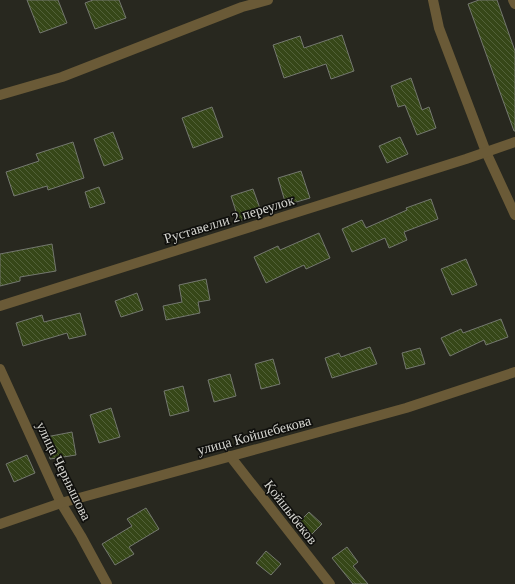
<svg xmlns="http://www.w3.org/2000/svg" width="515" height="584" viewBox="0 0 515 584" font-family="'Times New Roman',serif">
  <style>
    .building { fill: url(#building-back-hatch); stroke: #74786f }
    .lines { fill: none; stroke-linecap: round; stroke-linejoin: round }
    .minor { stroke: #6a5a37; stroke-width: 10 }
    .labels { text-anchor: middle; stroke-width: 3.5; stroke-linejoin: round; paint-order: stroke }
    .street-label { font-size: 14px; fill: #d7d7d2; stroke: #10100d }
  </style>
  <defs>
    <pattern id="building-back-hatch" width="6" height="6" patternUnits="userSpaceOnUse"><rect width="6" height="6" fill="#364718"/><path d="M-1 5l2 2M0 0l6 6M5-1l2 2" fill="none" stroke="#526139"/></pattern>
  </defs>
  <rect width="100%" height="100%" fill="#28281f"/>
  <g class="building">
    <path d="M 27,0 L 58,0 L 67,23 L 40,33 Z"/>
    <path d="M 93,0 L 119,0 L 126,18 L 95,29 L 85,3 Z"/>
    <path d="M 479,0 L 497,0 L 515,51 L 515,131 L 514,131 L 468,4 Z"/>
    <path d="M 342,35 L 354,71 L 331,79 L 326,64 L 284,78 L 273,45 L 300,36 L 304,48 Z"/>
    <path d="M 411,78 L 422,110 L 429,107 L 436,128 L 417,135 L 405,105 L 398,107 L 391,86 Z"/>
    <path d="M 212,107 L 223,137 L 193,148 L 182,118 Z"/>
    <path d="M 113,132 L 123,159 L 104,166 L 94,139 Z"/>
    <path d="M 400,137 L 408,154 L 387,163 L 379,146 Z"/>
    <path d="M 73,142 L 84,178 L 48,190 L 47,186 L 14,196 L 6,172 L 39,161 L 36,154 Z"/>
    <path d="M 301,171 L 310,198 L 286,205 L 278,178 Z"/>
    <path d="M 99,187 L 105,203 L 90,208 L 85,192 Z"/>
    <path d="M 253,189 L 262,214 L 239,221 L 231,196 Z"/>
    <path d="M 431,199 L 438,219 L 404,232 L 407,240 L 389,248 L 385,238 L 352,252 L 342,229 L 362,220 L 366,228 L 407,210 L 406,208 Z"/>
    <path d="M 319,233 L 330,258 L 306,269 L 304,265 L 266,283 L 254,257 L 278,246 L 280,250 Z"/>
    <path d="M 52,244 L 56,271 L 20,277 L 20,281 L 0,286 L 0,254 Z"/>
    <path d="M 466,259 L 477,285 L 452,295 L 441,269 Z"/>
    <path d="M 206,279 L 210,300 L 198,302 L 200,313 L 166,320 L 163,306 L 182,302 L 179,285 Z"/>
    <path d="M 137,293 L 143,310 L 121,317 L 115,301 Z"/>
    <path d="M 80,313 L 86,335 L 69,339 L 67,333 L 23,346 L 16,323 L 42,315 L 44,322 Z"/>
    <path d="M 501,319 L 508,337 L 486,345 L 484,340 L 450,356 L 441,338 L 461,329 L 463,333 Z"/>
    <path d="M 370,347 L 377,364 L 332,378 L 325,358 L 339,353 L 341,357 Z"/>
    <path d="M 420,348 L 425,364 L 406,369 L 402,353 Z"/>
    <path d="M 273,359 L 280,384 L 261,389 L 255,364 Z"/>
    <path d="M 230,374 L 236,396 L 214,402 L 208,380 Z"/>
    <path d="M 183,386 L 189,411 L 170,416 L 164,391 Z"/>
    <path d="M 111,408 L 120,437 L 99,443 L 90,415 Z"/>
    <path d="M 72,432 L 76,455 L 50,459 L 46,437 Z"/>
    <path d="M 27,455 L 35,473 L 14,482 L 6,464 Z"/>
    <path d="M 146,508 L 159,529 L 129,547 L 134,554 L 115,565 L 102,544 L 132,526 L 127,519 Z"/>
    <path d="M 309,512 L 322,524 L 309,537 L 297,524 Z"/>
    <path d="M 347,547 L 358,562 L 353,566 L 368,584 L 353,584 L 332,558 Z"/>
    <path d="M 266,551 L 281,564 L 271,575 L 256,563 Z"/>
  </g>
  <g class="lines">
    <g class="minor">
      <path d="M 433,0 L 439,28 L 486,152 L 515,215"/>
      <path d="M 513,0 L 515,4"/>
      <path d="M 0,95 L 62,77 L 242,7 L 268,0"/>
      <path d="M 0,306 L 466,159 L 515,142"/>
      <path d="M 0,369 L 61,503 L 81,536 L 107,584"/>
      <path d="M 230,456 L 330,584"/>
      <path d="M 0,524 L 61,503 L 406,408 L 515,372"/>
    </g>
  </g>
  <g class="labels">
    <g class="street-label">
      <text transform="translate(229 219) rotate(-17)" y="5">Руставелли 2 переулок</text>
      <text transform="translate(254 435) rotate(-15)" y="5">улица Койшебекова</text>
      <text transform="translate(64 471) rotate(64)" y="5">улица Чернышова</text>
      <text transform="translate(291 512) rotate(52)" y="5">Қойшыбеков</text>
    </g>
  </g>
</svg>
